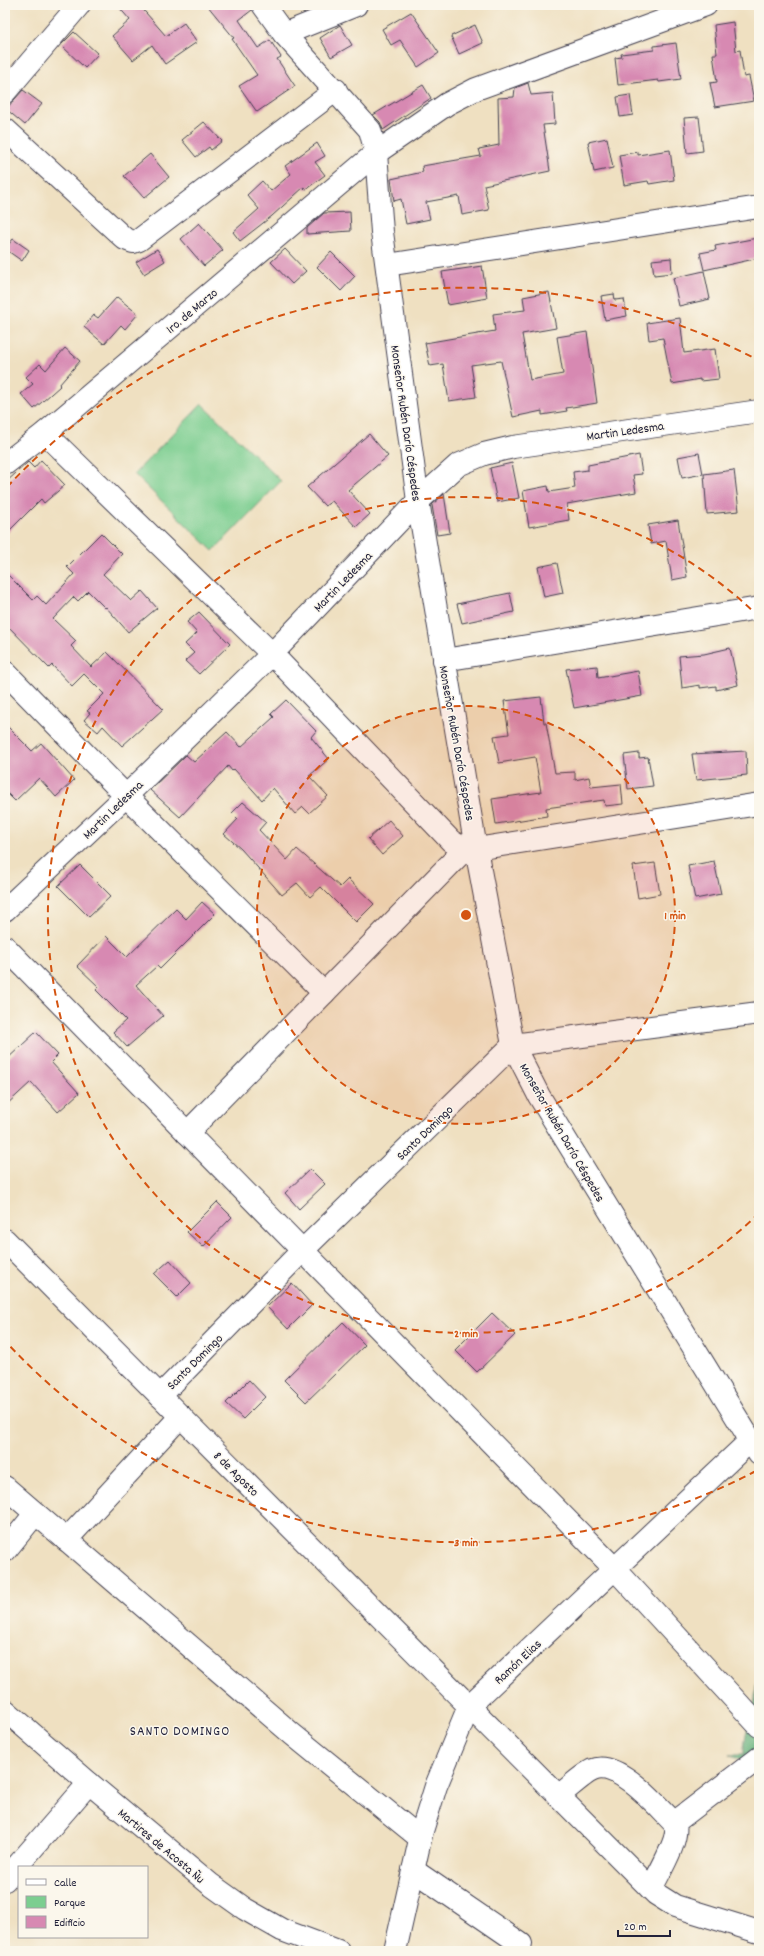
<svg xmlns="http://www.w3.org/2000/svg" width="764" height="1956" viewBox="0 0 764 1956" font-family="Dekko,sans-serif">
  <style>
    .green { fill: #7cce90; stroke: #4f7866 }
    .forest { fill: #65b17a; stroke: #446a5a }
    .building { fill: #d789b2 }
    .lines { fill: none; stroke-linecap: round; stroke-linejoin: round }
    .minor-casing { stroke: #413e4f; stroke-width: 24 }
    .minor { stroke: #fff; stroke-width: 22 }
    .ring { fill: none; stroke: #d45411; stroke-width: 2; stroke-dasharray: 7 5 }
    .labels { text-anchor: middle; stroke-width: 3; stroke-linejoin: round; paint-order: stroke }
    .street-label { font-size: 13px; fill: #22223b; stroke: #fbf7ec }
    .neighbourhood-label { font-size: 14px; letter-spacing: 1px; fill: #22223b; stroke: #fbf7ec }
    .centre { fill: #d45411; stroke: #fbf7ec; stroke-width: 2 }
    .ring-label { font-size: 12px; text-anchor: middle; font-weight: bold; fill: #d45411; stroke: #fbf7ec; stroke-width: 3; stroke-linejoin: round; paint-order: stroke }
  </style>
  <rect width="100%" height="100%" fill="#fbf7ec"/>
  <filter id="ink" filterUnits="userSpaceOnUse"><feTurbulence type="fractalNoise" baseFrequency=".025" numOctaves="2"/><feDisplacementMap in="SourceGraphic" scale="8" xChannelSelector="R" yChannelSelector="G"/><feConvolveMatrix kernelMatrix="1 2 1 2 8 2 1 2 1" color-interpolation-filters="sRGB"/></filter>
  <filter id="wash" filterUnits="userSpaceOnUse"><feTurbulence type="fractalNoise" baseFrequency=".012" numOctaves="4" result="noise"/><feDisplacementMap in="SourceGraphic" scale="16" xChannelSelector="R" yChannelSelector="G"/><feGaussianBlur stdDeviation="0.9" result="paint"/><feColorMatrix in="noise" values="0 0 0 0 0 0 0 0 0 0 0 0 0 0 0 0 0 1.4 0 .05"/><feComposite in="paint" operator="in"/></filter>
  <g filter="url(#wash)">
    <rect width="100%" height="100%" fill="#efe0c1"/>
    <path class="green" d="M 202,404 L 281,481 L 213,551 L 134,474 Z"/>
    <path class="forest" d="M 759,1666 L 759,1767 L 729,1754 L 744,1754 C 743,1736 751,1723 754,1706 C 756,1692 756,1679 759,1666 Z"/>
    <g id="blocks">
      <g class="building">
        <path d="M 117,5 L 139,5 L 166,36 L 184,23 L 197,42 L 165,64 L 152,45 L 133,60 L 112,36 L 130,20 Z"/>
        <path d="M 207,5 L 251,5 L 252,10 L 239,20 L 258,48 L 270,40 L 281,57 L 277,59 L 295,86 L 257,112 L 239,86 L 257,75 L 232,39 L 234,38 Z"/>
        <path d="M 411,12 L 439,53 L 418,67 L 400,40 L 391,45 L 382,29 Z"/>
        <path d="M 733,22 L 736,51 L 740,50 L 744,77 L 749,76 L 754,101 L 715,107 L 710,83 L 717,82 L 713,54 L 717,54 L 714,25 Z"/>
        <path d="M 340,25 L 352,45 L 331,57 L 320,38 Z"/>
        <path d="M 475,25 L 483,43 L 459,54 L 451,36 Z"/>
        <path d="M 74,32 L 98,54 L 85,68 L 61,45 Z"/>
        <path d="M 676,43 L 681,79 L 659,82 L 658,80 L 618,85 L 615,58 L 622,57 L 621,54 L 654,50 L 654,46 Z"/>
        <path d="M 528,83 L 531,95 L 553,93 L 555,124 L 543,125 L 550,171 L 484,185 L 489,210 L 462,215 L 459,196 L 426,202 L 430,219 L 406,224 L 401,199 L 394,201 L 391,179 L 423,172 L 422,166 L 481,156 L 479,149 L 499,145 L 498,98 L 514,97 L 515,88 Z"/>
        <path d="M 423,85 L 431,98 L 383,130 L 380,122 L 373,115 Z"/>
        <path d="M 23,90 L 42,104 L 25,125 L 6,109 Z"/>
        <path d="M 630,95 L 633,115 L 620,117 L 617,97 Z"/>
        <path d="M 699,117 L 703,151 L 687,153 L 684,118 Z"/>
        <path d="M 204,122 L 222,141 L 211,150 L 209,147 L 196,157 L 182,140 Z"/>
        <path d="M 607,138 L 613,168 L 594,172 L 588,142 Z"/>
        <path d="M 317,143 L 325,156 L 315,162 L 325,175 L 305,190 L 304,187 L 272,216 L 240,241 L 233,232 L 259,209 L 247,195 L 262,181 L 271,191 L 291,174 L 285,166 Z"/>
        <path d="M 670,150 L 674,180 L 649,184 L 648,181 L 624,185 L 619,155 L 638,152 L 638,155 Z"/>
        <path d="M 150,154 L 169,177 L 144,198 L 124,176 Z"/>
        <path d="M 350,212 L 351,231 L 307,234 L 307,228 L 324,213 Z"/>
        <path d="M 199,223 L 223,250 L 204,266 L 181,239 Z"/>
        <path d="M 757,238 L 759,258 L 704,270 L 700,253 L 716,250 L 715,246 Z"/>
        <path d="M 13,239 L 29,250 L 22,261 L 5,249 Z"/>
        <path d="M 157,249 L 165,261 L 144,274 L 136,262 Z"/>
        <path d="M 285,249 L 306,271 L 292,284 L 271,262 Z"/>
        <path d="M 331,252 L 355,276 L 341,291 L 317,267 Z"/>
        <path d="M 671,258 L 672,273 L 654,275 L 652,260 Z"/>
        <path d="M 482,266 L 487,298 L 448,305 L 442,272 Z"/>
        <path d="M 704,271 L 710,299 L 679,306 L 673,278 Z"/>
        <path d="M 549,292 L 556,328 L 522,334 L 530,380 L 563,374 L 557,337 L 587,332 L 597,403 L 566,408 L 567,411 L 542,415 L 542,411 L 513,417 L 501,361 L 471,365 L 476,397 L 449,401 L 443,364 L 430,366 L 425,343 L 495,331 L 493,314 L 525,310 L 523,297 Z"/>
        <path d="M 614,294 L 615,300 L 624,299 L 627,316 L 605,320 L 601,296 Z"/>
        <path d="M 117,297 L 138,314 L 125,329 L 121,325 L 104,344 L 84,327 L 94,315 L 98,318 Z"/>
        <path d="M 680,318 L 684,353 L 715,349 L 719,379 L 700,381 L 700,379 L 672,384 L 663,338 L 649,340 L 647,323 Z"/>
        <path d="M 65,348 L 80,361 L 59,385 L 60,386 L 34,409 L 21,394 L 33,384 L 26,377 L 40,364 L 46,370 Z"/>
        <path d="M 369,434 L 388,456 L 348,490 L 370,514 L 356,527 L 332,501 L 325,506 L 307,487 Z"/>
        <path d="M 699,453 L 703,474 L 682,478 L 678,457 Z"/>
        <path d="M 639,455 L 642,474 L 633,475 L 636,492 L 567,504 L 569,520 L 529,527 L 523,491 L 548,486 L 549,492 L 575,488 L 573,472 L 588,470 L 588,465 Z"/>
        <path d="M 41,460 L 65,485 L 44,503 L 41,499 L 5,535 L 5,483 L 28,462 L 34,468 Z"/>
        <path d="M 512,463 L 519,498 L 497,502 L 490,468 Z"/>
        <path d="M 734,470 L 739,511 L 707,514 L 704,474 Z"/>
        <path d="M 444,494 L 450,533 L 437,535 L 432,505 Z"/>
        <path d="M 678,520 L 687,577 L 672,580 L 666,541 L 651,544 L 648,525 Z"/>
        <path d="M 101,533 L 122,554 L 103,574 L 131,601 L 142,591 L 157,608 L 128,632 L 106,607 L 105,608 L 88,591 L 78,601 L 74,597 L 53,619 L 76,641 L 71,646 L 91,667 L 107,652 L 163,709 L 122,746 L 103,726 L 98,732 L 84,720 L 90,713 L 87,711 L 104,694 L 84,674 L 72,686 L 52,665 L 49,668 L 5,623 L 5,572 L 33,600 L 37,596 L 46,605 L 74,574 L 67,567 Z"/>
        <path d="M 557,563 L 563,593 L 544,597 L 538,567 Z"/>
        <path d="M 510,593 L 514,612 L 462,623 L 457,604 Z"/>
        <path d="M 199,612 L 230,644 L 199,674 L 185,661 L 194,653 L 185,644 L 197,633 L 187,622 Z"/>
        <path d="M 730,648 L 738,685 L 716,690 L 716,686 L 700,688 L 700,685 L 682,688 L 679,656 L 704,654 Z"/>
        <path d="M 597,666 L 598,678 L 638,671 L 642,696 L 574,708 L 566,669 Z"/>
        <path d="M 541,697 L 544,723 L 546,723 L 555,773 L 575,772 L 575,780 L 589,777 L 591,787 L 621,784 L 623,804 L 605,806 L 604,800 L 546,808 L 547,816 L 496,824 L 492,799 L 541,792 L 535,757 L 499,763 L 494,736 L 509,734 L 504,701 Z"/>
        <path d="M 286,700 L 316,731 L 311,737 L 329,759 L 309,776 L 328,796 L 309,813 L 303,807 L 295,814 L 273,788 L 262,800 L 234,769 L 232,771 L 228,766 L 180,817 L 150,790 L 186,755 L 194,762 L 227,732 L 241,747 L 274,717 L 271,714 Z"/>
        <path d="M 5,724 L 32,751 L 41,743 L 74,780 L 56,797 L 39,778 L 15,801 L 5,791 Z"/>
        <path d="M 746,751 L 747,775 L 696,780 L 692,754 Z"/>
        <path d="M 639,753 L 639,758 L 648,757 L 653,786 L 628,789 L 624,755 Z"/>
        <path d="M 243,802 L 266,822 L 259,830 L 287,860 L 297,849 L 340,887 L 348,879 L 374,904 L 356,922 L 321,887 L 310,897 L 297,883 L 282,895 L 241,849 L 224,834 L 238,819 L 232,813 Z"/>
        <path d="M 389,820 L 403,836 L 382,855 L 368,839 Z"/>
        <path d="M 714,861 L 721,894 L 695,899 L 688,866 Z"/>
        <path d="M 655,863 L 660,894 L 638,898 L 633,866 Z"/>
        <path d="M 80,865 L 111,896 L 89,917 L 58,886 Z"/>
        <path d="M 202,902 L 215,914 L 160,969 L 157,966 L 136,985 L 163,1016 L 127,1047 L 113,1032 L 126,1020 L 96,990 L 99,987 L 77,966 L 106,936 L 127,957 L 176,909 L 186,919 Z"/>
        <path d="M 36,1032 L 58,1055 L 51,1062 L 79,1093 L 58,1112 L 31,1082 L 5,1106 L 5,1061 Z"/>
        <path d="M 310,1169 L 325,1184 L 299,1209 L 285,1193 Z"/>
        <path d="M 217,1202 L 232,1217 L 203,1247 L 187,1232 Z"/>
        <path d="M 170,1260 L 191,1283 L 177,1297 L 154,1274 Z"/>
        <path d="M 292,1283 L 312,1305 L 288,1329 L 267,1307 Z"/>
        <path d="M 492,1313 L 515,1335 L 477,1372 L 455,1350 Z"/>
        <path d="M 343,1322 L 365,1345 L 306,1402 L 284,1380 Z"/>
        <path d="M 249,1380 L 265,1397 L 243,1419 L 226,1403 Z"/>
      </g>
    </g>
  </g>
  <g filter="url(#ink)">
    <use href="#blocks" fill-opacity="0" stroke="#413e4f" stroke-width="1"/>
    <g class="lines">
      <g class="minor-casing">
        <g id="minor">
          <path d="M 263,5 L 284,34 L 370,130 L 376,153 L 382,232 L 418,501 L 476,849 L 513,1045 L 539,1096 L 759,1454"/>
          <path d="M 284,34 L 356,5"/>
          <path d="M 5,92 L 79,5"/>
          <path d="M 5,129 L 125,239 L 133,242 L 139,240 L 336,90"/>
          <path d="M 387,265 L 759,207"/>
          <path d="M 45,433 L 272,654 L 451,841 L 461,847 L 476,849 L 759,804"/>
          <path d="M 5,464 L 45,433 L 376,153 L 447,104 L 476,89 L 706,5"/>
          <path d="M 444,660 L 759,608"/>
          <path d="M 5,672 L 126,796 L 324,993"/>
          <path d="M 5,910 L 126,796 L 272,654 L 418,501 L 458,465 L 484,454 L 513,447 L 759,411"/>
          <path d="M 5,947 L 615,1569 L 759,1726"/>
          <path d="M 187,1133 L 467,847"/>
          <path d="M 5,1240 L 656,1894 L 675,1906 L 759,1932"/>
          <path d="M 160,1396 L 302,1251 L 513,1045 L 759,1013"/>
          <path d="M 5,1487 L 292,1734 L 420,1838"/>
          <path d="M 66,1540 L 181,1416"/>
          <path d="M 5,1551 L 35,1514"/>
          <path d="M 5,1710 L 89,1783 L 210,1884 L 245,1909 L 282,1930 L 338,1951"/>
          <path d="M 558,1796 C 567,1790 584,1773 593,1770 C 618,1759 658,1807 674,1823 C 682,1836 657,1876 651,1889"/>
          <path d="M 674,1823 L 759,1758"/>
          <path d="M 413,1870 L 521,1944"/>
          <path d="M 5,1880 L 89,1783"/>
          <path d="M 395,1951 L 422,1831 L 436,1786 L 469,1706 L 751,1440"/>
        </g>
      </g>
      <use href="#minor" class="minor"/>
    </g>
  </g>
  <circle cx="466" cy="915" r="209" fill="#d45411" fill-opacity=".12"/>
  <g class="ring">
    <circle cx="466" cy="915" r="209"/>
    <path d="M759 1213A418 418 0 1 1 759 617"/>
    <path d="M756 1471A627 627 0 0 1 7 1343M7 487A627 627 0 0 1 756 359"/>
  </g>
  <g class="labels">
    <g class="street-label">
      <text transform="translate(191 310) rotate(-40)" y="5">1ro. de Marzo</text>
      <text transform="translate(407 423) rotate(82)" y="5">Monseñor Rubén Darío Céspedes</text>
      <text transform="translate(625 430) rotate(-8)" y="5">Martin Ledesma</text>
      <text transform="translate(342 581) rotate(-46)" y="5">Martin Ledesma</text>
      <text transform="translate(458 743) rotate(80)" y="5">Monseñor Rubén Darío Céspedes</text>
      <text transform="translate(112 809) rotate(-44)" y="5">Martin Ledesma</text>
      <text transform="translate(424 1132) rotate(-44)" y="5">Santo Domingo</text>
      <text transform="translate(563 1132) rotate(60)" y="5">Monseñor Rubén Darío Céspedes</text>
      <text transform="translate(194 1361) rotate(-45)" y="5">Santo Domingo</text>
      <text transform="translate(237 1473) rotate(45)" y="5">8 de Agosto</text>
      <text transform="translate(517 1661) rotate(-43)" y="5">Ramón Elias</text>
      <text transform="translate(162 1845) rotate(40)" y="5">Martires de Acosta Ñu</text>
    </g>
    <g class="neighbourhood-label">
      <text x="180" y="1735">SANTO DOMINGO</text>
    </g>
  </g>
  <circle cx="466" cy="915" r="6" class="centre"/>
  <g class="ring-label">
    <text x="675" y="919">1 min</text>
    <text x="466" y="1337">2 min</text>
    <text x="466" y="1546">3 min</text>
  </g>
  <rect width="764" height="1956" fill="none" stroke="#fbf7ec" stroke-width="20"/>
  <rect x="18" y="1866" width="130" height="72" fill="#fbf7ec" stroke="#a4a2a5"/>
  <rect x="26" y="1879" width="20" height="6" fill="#ffffff" stroke="#a4a2a5"/>
  <text x="54" y="1886" font-size="12" fill="#22223b">Calle</text>
  <rect x="26" y="1896" width="20" height="12" fill="#7cce90" stroke="#a4a2a5"/>
  <text x="54" y="1906" font-size="12" fill="#22223b">Parque</text>
  <rect x="26" y="1916" width="20" height="12" fill="#d789b2" stroke="#a4a2a5"/>
  <text x="54" y="1926" font-size="12" fill="#22223b">Edificio</text>
  <path d="M618 1930v6h52v-6" fill="none" stroke="#22223b" stroke-width="2"/>
  <text x="624" y="1930" font-size="12" fill="#22223b" stroke="#fbf7ec" stroke-width="3" paint-order="stroke">20 m</text>
</svg>
